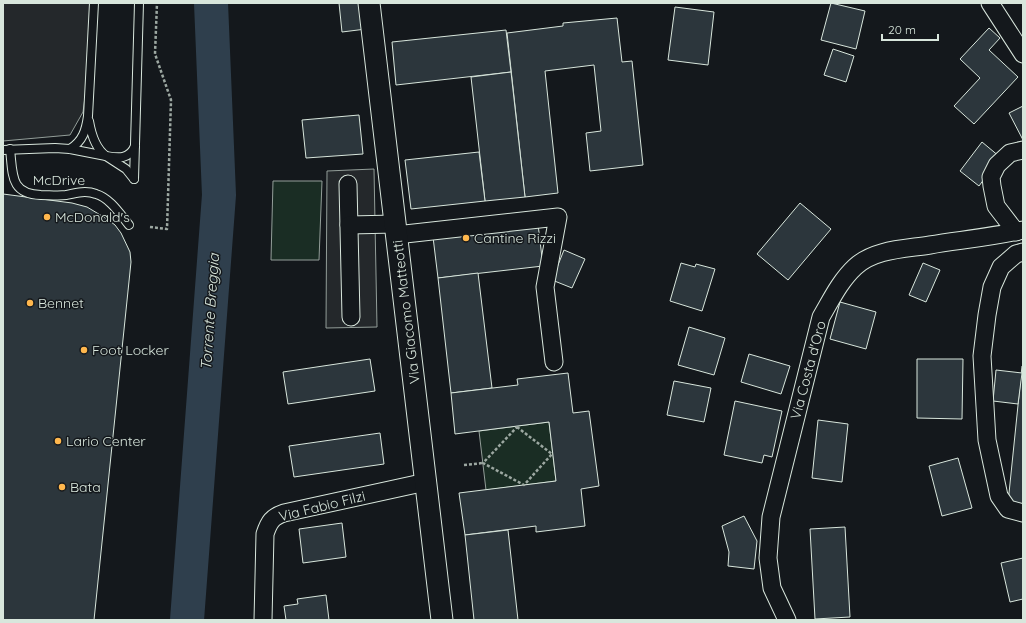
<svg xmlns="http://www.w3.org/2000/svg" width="1026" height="623" viewBox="0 0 1026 623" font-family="Quicksand,sans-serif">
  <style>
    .green { fill: #1a2d24; stroke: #939e99 }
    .parking { fill: #24282b; stroke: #939e99 }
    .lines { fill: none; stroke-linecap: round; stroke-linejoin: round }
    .river { stroke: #2f3f4d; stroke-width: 34 }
    .building { fill: #2c363c; stroke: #d8e6dc }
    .service-casing { stroke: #d8e6dc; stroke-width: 10 }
    .minor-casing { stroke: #d8e6dc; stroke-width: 19 }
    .tertiary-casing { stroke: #d8e6dc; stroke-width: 23 }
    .path { stroke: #9da8a2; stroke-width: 2.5; stroke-dasharray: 3 2; stroke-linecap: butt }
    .service { stroke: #14181c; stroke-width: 8 }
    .minor { stroke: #14181c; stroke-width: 17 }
    .tertiary { stroke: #14181c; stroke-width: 21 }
    .poi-dot { fill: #ffb74d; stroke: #14181c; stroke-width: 1.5 }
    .labels { text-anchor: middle; stroke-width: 3; stroke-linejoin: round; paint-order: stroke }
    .street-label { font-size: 14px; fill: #d8e6dc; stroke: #14181c }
    .poi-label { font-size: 14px; fill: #d8e6dc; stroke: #14181c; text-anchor: start }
    .water-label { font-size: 15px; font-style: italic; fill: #d8e6dc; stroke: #14181c }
  </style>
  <rect width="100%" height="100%" fill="#14181c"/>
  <g class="green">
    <path d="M 273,181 L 322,181 L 319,260 L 271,260 Z"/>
    <path d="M 549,422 L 556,481 L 486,490 L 479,431 Z"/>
  </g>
  <g class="parking">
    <path d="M 3,3 L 90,3 L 91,6 L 87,82 L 83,112 L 70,135 L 3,141 Z"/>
    <path d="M 374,169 L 377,327 L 326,328 L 327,171 Z"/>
  </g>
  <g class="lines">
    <path class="river" d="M 187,620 L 219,195 L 211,3"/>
  </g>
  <g class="building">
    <path d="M 339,3 L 363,3 L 366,29 L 342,32 Z"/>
    <path d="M 831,3 L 865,11 L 856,49 L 821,40 Z"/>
    <path d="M 675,7 L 714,12 L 708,65 L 668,60 Z"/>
    <path d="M 617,18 L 622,62 L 632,61 L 643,165 L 590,171 L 586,133 L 601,131 L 594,65 L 545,71 L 558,193 L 525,197 L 507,33 L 563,26 L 563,23 Z"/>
    <path d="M 989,28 L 1000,38 L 989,50 L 1018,77 L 974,124 L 954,106 L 980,78 L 960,59 Z"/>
    <path d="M 506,30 L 511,72 L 396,85 L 392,42 Z"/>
    <path d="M 833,49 L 854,56 L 846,82 L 824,75 Z"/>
    <path d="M 511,72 L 525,197 L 485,201 L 471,77 Z"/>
    <path d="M 1023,106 L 1023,140 L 1009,113 Z"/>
    <path d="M 359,115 L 363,154 L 306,158 L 302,120 Z"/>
    <path d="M 982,142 L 1000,157 L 979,186 L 960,171 Z"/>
    <path d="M 479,152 L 485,201 L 411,209 L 405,160 Z"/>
    <path d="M 3,194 L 72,203 L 87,207 L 107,219 L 115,225 L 121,233 L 130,252 L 131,262 L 94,620 L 3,620 Z"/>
    <path d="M 800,203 L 831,229 L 788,280 L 757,254 Z"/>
    <path d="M 538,224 L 543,266 L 438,278 L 433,237 Z"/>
    <path d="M 564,250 L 585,259 L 572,288 L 552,280 Z"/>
    <path d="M 681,263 L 695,267 L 696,264 L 715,269 L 702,311 L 670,301 Z"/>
    <path d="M 923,263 L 940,270 L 926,302 L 909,295 Z"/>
    <path d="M 478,273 L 492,388 L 451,393 L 438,278 Z"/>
    <path d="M 840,302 L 876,312 L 866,349 L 830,339 Z"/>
    <path d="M 689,327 L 725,338 L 714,375 L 678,365 Z"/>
    <path d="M 749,354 L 790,366 L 781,394 L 741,382 Z"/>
    <path d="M 370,359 L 375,391 L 288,404 L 283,372 Z"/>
    <path d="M 917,359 L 963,359 L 962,419 L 917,418 Z"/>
    <path d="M 1022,366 L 1023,366 L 1023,505 L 1008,503 Z"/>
    <path d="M 996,370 L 1022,373 L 1018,404 L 993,401 Z"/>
    <path d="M 568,373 L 573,413 L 589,411 L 599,486 L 581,489 L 585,526 L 536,532 L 536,526 L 465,535 L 459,493 L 556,481 L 549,422 L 455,434 L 451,393 L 518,385 L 517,379 Z"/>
    <path d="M 674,381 L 711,388 L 704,422 L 667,415 Z"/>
    <path d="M 735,401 L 782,411 L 772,457 L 764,455 L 762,463 L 724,455 Z"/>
    <path d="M 818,420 L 848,424 L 842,482 L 812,478 Z"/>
    <path d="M 380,433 L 384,464 L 294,477 L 289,446 Z"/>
    <path d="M 958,458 L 972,508 L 942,516 L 929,466 Z"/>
    <path d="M 744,516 L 757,541 L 754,569 L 728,566 L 729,552 L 722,526 Z"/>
    <path d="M 342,523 L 346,557 L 303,563 L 299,529 Z"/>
    <path d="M 845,527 L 850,617 L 815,619 L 810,529 Z"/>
    <path d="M 508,530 L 518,620 L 474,620 L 465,535 Z"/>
    <path d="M 1023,558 L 1023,599 L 1010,602 L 1001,563 Z"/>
    <path d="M 326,595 L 329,620 L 286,620 L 284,606 L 298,604 L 297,599 Z"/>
  </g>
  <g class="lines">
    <g class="service-casing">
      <g id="service">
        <path d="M 89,121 C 91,133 95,148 106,156 C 118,158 129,160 135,146"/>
        <path d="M 10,149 C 13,175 10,194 41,195 C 49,195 58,196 66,195 C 75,193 86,190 96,194 C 110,198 120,214 129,225"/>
        <path d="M 70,149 C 83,141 86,130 88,116 L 94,3"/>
        <path d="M 3,150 L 55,148 L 70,149 L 106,156 L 126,169 L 134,179"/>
        <path d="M 134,179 L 139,3"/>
      </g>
    </g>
    <g class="minor-casing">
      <g id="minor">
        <path d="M 990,3 L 1023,54"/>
        <path d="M 348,184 L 351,317"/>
        <path d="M 349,225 L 395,224"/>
        <path d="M 1016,232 L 996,206 L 992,186 L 991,177 L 997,165 L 1010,153 L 1023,150"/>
        <path d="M 396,235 L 558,217 L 545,287 L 554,362"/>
        <path d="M 1023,252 L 1016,254 L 1001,267 L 992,287 L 987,315 L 982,356 L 987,440 L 999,496 L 1008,509 L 1023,513"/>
        <path d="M 263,620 L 265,534 C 269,522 272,517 284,513 L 426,482"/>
        <path d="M 787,620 L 772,588 L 768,558 L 771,517 L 821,317 C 831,300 840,281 855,267 C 874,249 905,249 930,245 C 961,240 992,237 1023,230"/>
      </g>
    </g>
    <g class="tertiary-casing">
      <path id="tertiary" d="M 369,3 L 442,620"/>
    </g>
    <g class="path">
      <path d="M 150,227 L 167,229 L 171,100 L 155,54 L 157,3"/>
      <path d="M 517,427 L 552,454 L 524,485 L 483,463 Z"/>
      <path d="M 464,465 L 483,463"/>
    </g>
    <use href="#service" class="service"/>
    <use href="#minor" class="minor"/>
    <use href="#tertiary" class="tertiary"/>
  </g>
  <g class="poi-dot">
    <circle cx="47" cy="217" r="4"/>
    <circle cx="466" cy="238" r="4"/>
    <circle cx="30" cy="303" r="4"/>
    <circle cx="84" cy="350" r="4"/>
    <circle cx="58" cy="441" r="4"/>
    <circle cx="62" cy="487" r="4"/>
  </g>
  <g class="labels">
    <g class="street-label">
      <text x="59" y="185">McDrive</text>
      <text transform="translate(406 312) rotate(-97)" y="5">Via Giacomo Matteotti</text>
      <text transform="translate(808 370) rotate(-75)" y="5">Via Costa d'Oro</text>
      <text transform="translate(322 506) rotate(-14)" y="5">Via Fabio Filzi</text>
    </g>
    <g class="poi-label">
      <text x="55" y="222">McDonald's</text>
      <text x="474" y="243">Cantine Rizzi</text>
      <text x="38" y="308">Bennet</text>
      <text x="92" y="355">Foot Locker</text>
      <text x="66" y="446">Lario Center</text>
      <text x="70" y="492">Bata</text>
    </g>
    <g class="water-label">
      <text transform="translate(210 312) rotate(-86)" y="5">Torrente Breggia</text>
    </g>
  </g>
  <rect width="1026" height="623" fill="none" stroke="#d8e6dc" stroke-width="8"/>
  <path d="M882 34v6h56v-6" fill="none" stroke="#d8e6dc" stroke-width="2"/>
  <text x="888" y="34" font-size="12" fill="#d8e6dc" stroke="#14181c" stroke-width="3" paint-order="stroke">20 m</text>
</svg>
